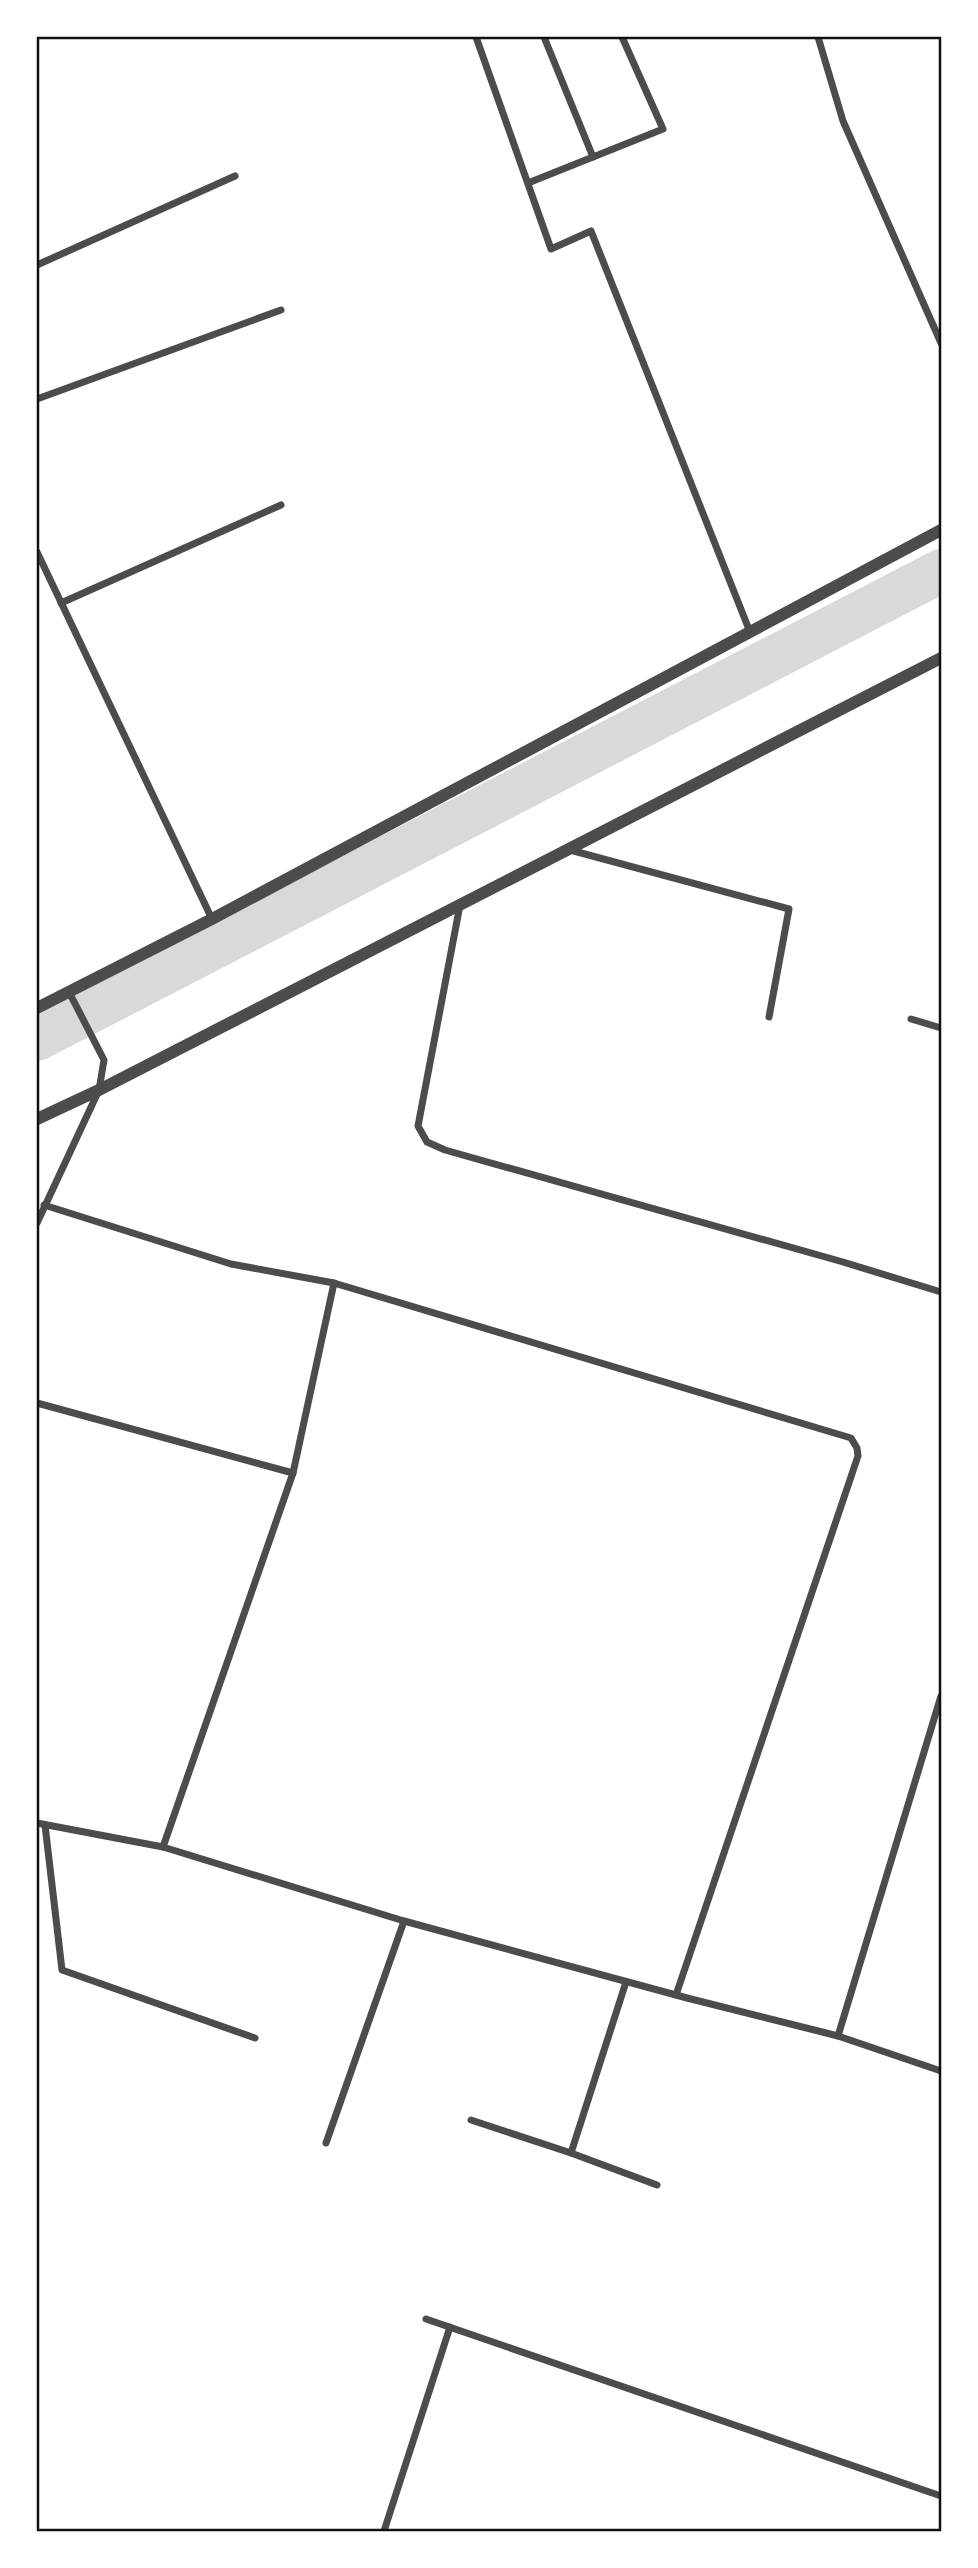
<svg xmlns="http://www.w3.org/2000/svg" width="978" height="2568" viewBox="0 0 978 2568" font-family="'Varela Round',sans-serif">
  <style>
    .lines { fill: none; stroke-linecap: round; stroke-linejoin: round }
    .canal { stroke: #d9d9d9; stroke-width: 44 }
    .minor { stroke: #4c4c4c; stroke-width: 7 }
    .tertiary { stroke: #4c4c4c; stroke-width: 12 }
    .neatline { fill: none; stroke: #111; stroke-width: 2.5 }
  </style>
  <rect width="100%" height="100%" fill="#fff"/>
  <g class="lines">
    <path class="canal" d="M 37,1039 L 941,571"/>
    <g class="minor">
      <path d="M 476,37 L 551,249 L 591,231 L 750,632"/>
      <path d="M 544,37 L 593,157"/>
      <path d="M 818,37 L 843,121 L 941,343"/>
      <path d="M 528,183 L 663,129 L 622,37"/>
      <path d="M 37,265 L 235,176"/>
      <path d="M 37,399 L 281,310"/>
      <path d="M 37,552 L 212,919"/>
      <path d="M 61,603 L 281,505"/>
      <path d="M 570,850 L 789,909 L 769,1017"/>
      <path d="M 460,905 L 418,1126 L 427,1142 L 445,1150 L 843,1262 L 941,1292"/>
      <path d="M 911,1019 L 941,1028"/>
      <path d="M 44,1205 L 231,1264 L 334,1283 L 851,1438 L 857,1448 L 858,1456 L 676,1995"/>
      <path d="M 37,1223 L 99,1090 L 104,1060 L 69,992"/>
      <path d="M 37,1403 L 293,1473"/>
      <path d="M 37,1823 L 163,1847 L 404,1921 L 687,1998 L 838,2036 L 941,2071"/>
      <path d="M 45,1825 L 62,1970 L 255,2038"/>
      <path d="M 163,1847 L 293,1473 L 334,1283"/>
      <path d="M 838,2036 L 941,1696"/>
      <path d="M 471,2120 L 571,2153 L 657,2185"/>
      <path d="M 326,2143 L 404,1921"/>
      <path d="M 571,2153 L 626,1982"/>
      <path d="M 426,2319 L 941,2496"/>
      <path d="M 384,2531 L 450,2327"/>
    </g>
    <g class="tertiary">
      <path d="M 37,1008 L 212,919 L 941,530"/>
      <path d="M 37,1119 L 99,1090 L 941,658"/>
    </g>
  </g>
  <rect width="978" height="2568" fill="none" stroke="#ffffff" stroke-width="77"/>
  <rect x="38" y="38" width="902" height="2492" class="neatline"/>
</svg>
